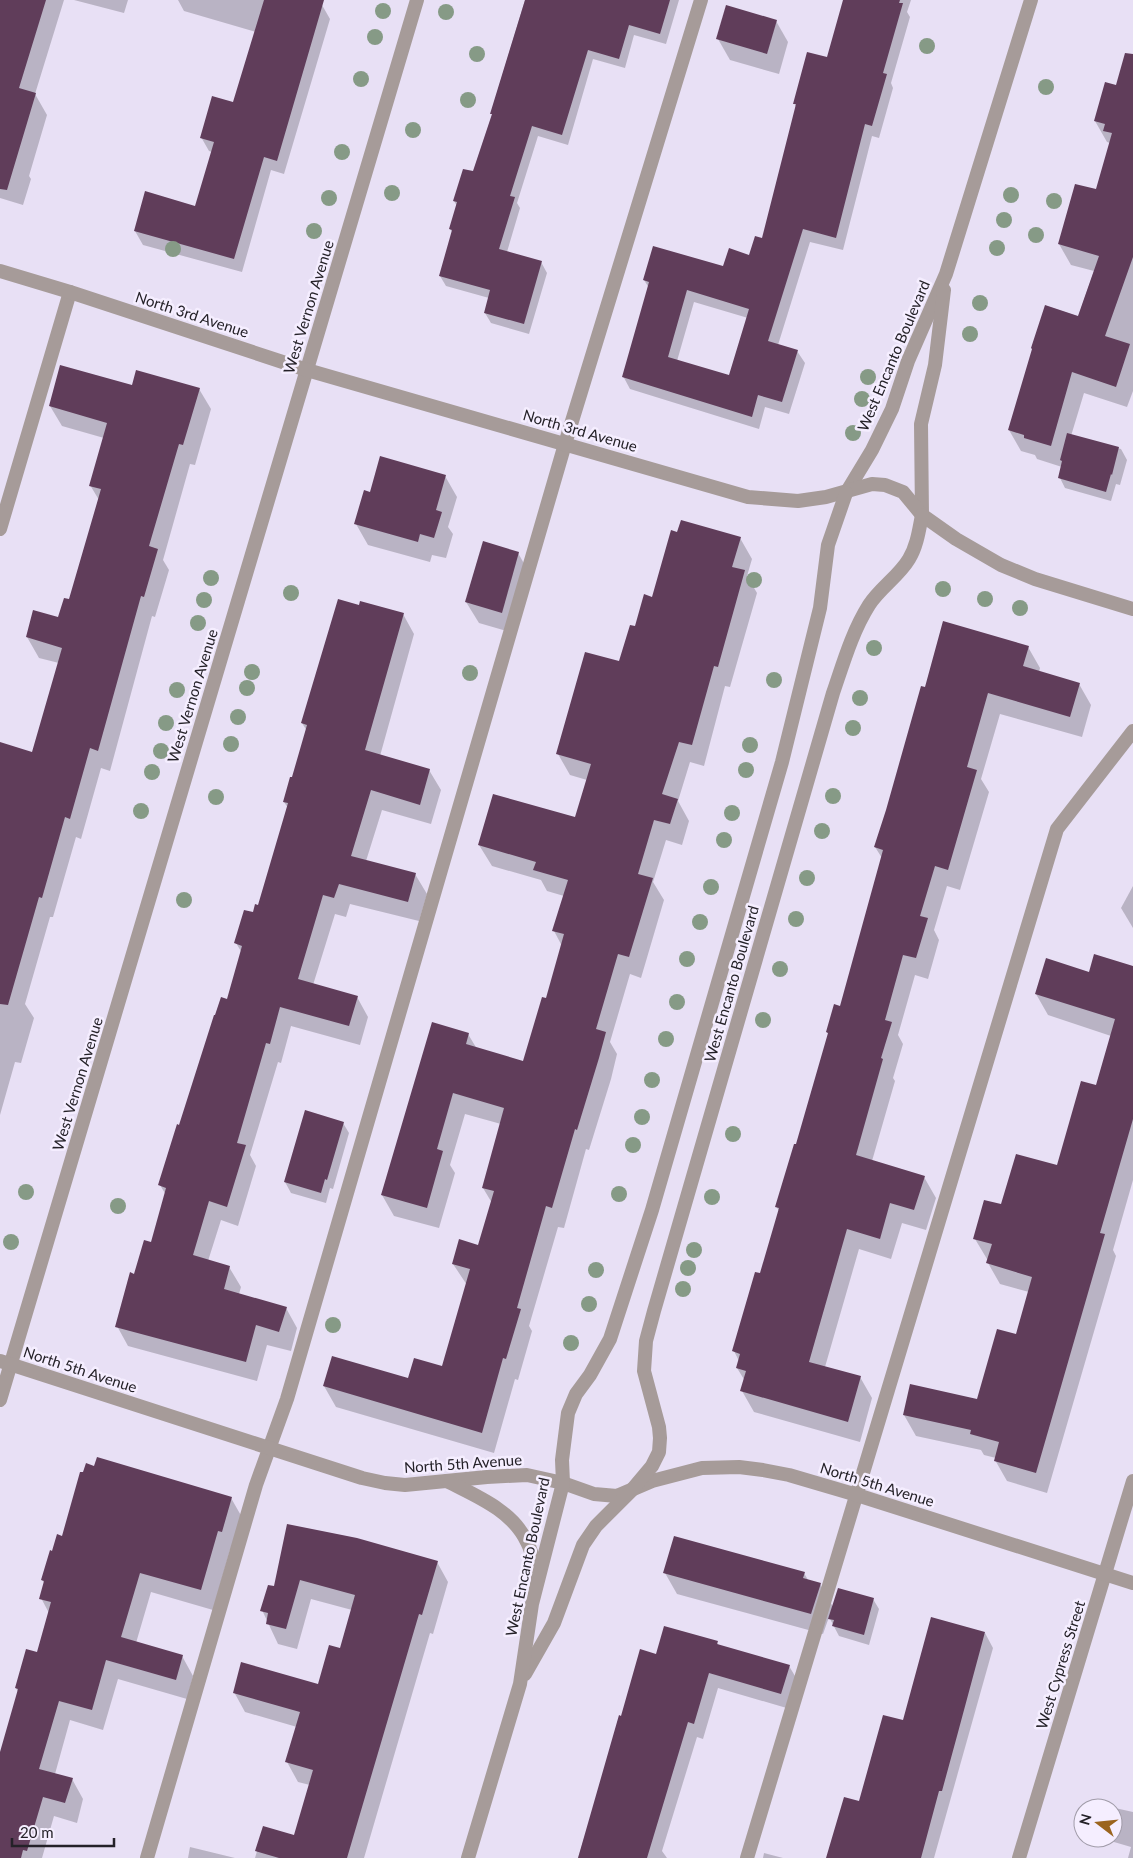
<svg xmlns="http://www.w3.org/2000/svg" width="1133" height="1858" viewBox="0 0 1133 1858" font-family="Lato,sans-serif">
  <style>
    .shadow { fill: #0003; fill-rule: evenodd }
    .building { fill: #603d5a; fill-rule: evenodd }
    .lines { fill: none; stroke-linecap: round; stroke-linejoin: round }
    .service { stroke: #a69b99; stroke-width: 14 }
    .minor { stroke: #a69b99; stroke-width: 14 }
    .tertiary { stroke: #a69b99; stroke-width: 14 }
    .tree { fill: #869a86 }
    .labels { text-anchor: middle; stroke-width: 5; stroke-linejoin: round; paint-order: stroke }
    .street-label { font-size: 15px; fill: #242128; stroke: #f5eeff }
  </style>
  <rect width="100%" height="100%" fill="#e8e0f5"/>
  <g class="shadow">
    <path d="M 0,0 L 64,0 L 35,94 L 47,115 L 29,176 L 31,179 L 23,205 L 0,198 Z"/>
    <path d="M 74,0 L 128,0 L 124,13 Z"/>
    <path d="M 178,0 L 323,0 L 322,5 L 330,19 L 284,174 L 271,170 L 242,272 L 143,245 L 135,231 L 196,207 L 212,152 L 209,151 L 201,137 L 234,104 L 256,32 L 184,11 Z"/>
    <path d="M 525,0 L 679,0 L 666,44 L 634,35 L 625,68 L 593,59 L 568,145 L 538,136 L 517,203 L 520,208 L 507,252 L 541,262 L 547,273 L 529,334 L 491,323 L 485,313 L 489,298 L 446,286 L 440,276 L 453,233 L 450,229 L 457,206 L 454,201 L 474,173 L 493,116 L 491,113 Z"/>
    <path d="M 845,0 L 911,0 L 907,12 L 910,17 L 891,83 L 893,88 L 879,138 L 872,136 L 843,250 L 810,242 L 778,345 L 797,351 L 805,363 L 789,414 L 765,407 L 759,429 L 630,389 L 623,376 L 649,288 L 644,280 L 724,268 L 750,256 L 763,239 L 796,107 L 794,103 L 828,59 ZM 694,302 L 748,318 L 730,377 L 677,361 Z"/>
    <path d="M 776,21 L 788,42 L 779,74 L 730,60 L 718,39 Z"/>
    <path d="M 1133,74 L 1133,391 L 1127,407 L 1084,393 L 1071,436 L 1121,449 L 1127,460 L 1120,485 L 1116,484 L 1111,501 L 1065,488 L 1060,478 L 1062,467 L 1037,459 L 1035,455 L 1021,451 L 1009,430 L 1078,317 L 1094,271 L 1071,265 L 1059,244 L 1096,191 L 1110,143 L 1107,142 L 1095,121 L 1118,86 Z"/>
    <path d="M 133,387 L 199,389 L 211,409 L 195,465 L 190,464 L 163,560 L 169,570 L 155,617 L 152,616 L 110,771 L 101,768 L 81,839 L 76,837 L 53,917 L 50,917 L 25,1004 L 34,1018 L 21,1063 L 15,1062 L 0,1115 L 0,744 L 33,753 L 59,663 L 39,658 L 27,637 L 59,619 L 70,601 L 99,500 L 90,485 L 104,438 L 62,426 L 50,406 Z"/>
    <path d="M 445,476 L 457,497 L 448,527 L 453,534 L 446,558 L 432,555 L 430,562 L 368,545 L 356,524 L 370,493 Z"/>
    <path d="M 678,533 L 740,538 L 752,559 L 747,576 L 757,593 L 730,687 L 725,686 L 704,766 L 690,762 L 678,801 L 689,821 L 682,845 L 666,840 L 653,882 L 664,900 L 641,978 L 630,974 L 610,1042 L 617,1054 L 611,1079 L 589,1150 L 586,1149 L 564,1228 L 558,1227 L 529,1326 L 532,1331 L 518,1380 L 515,1379 L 494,1453 L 336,1407 L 324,1386 L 409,1379 L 443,1368 L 467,1285 L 453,1264 L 479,1247 L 492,1203 L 483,1188 L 501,1124 L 465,1114 L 450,1165 L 455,1173 L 439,1228 L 394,1216 L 382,1195 L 468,1034 L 477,1049 L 524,1062 L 547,999 L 562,946 L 554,931 L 564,896 L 547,891 L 541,880 L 492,866 L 479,845 L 576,819 L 587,780 L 570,775 L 558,754 L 619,663 L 636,628 L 653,598 Z"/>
    <path d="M 518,553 L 530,574 L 513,633 L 479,623 L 466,602 Z"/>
    <path d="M 360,606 L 403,614 L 414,634 L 380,756 L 429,770 L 441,790 L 431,824 L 382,810 L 366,861 L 415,874 L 427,894 L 419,921 L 350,904 L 346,917 L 335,914 L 313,985 L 357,997 L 368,1017 L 360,1045 L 291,1026 L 281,1063 L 278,1062 L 250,1155 L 256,1166 L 238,1226 L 221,1220 L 208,1261 L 229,1267 L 241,1287 L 239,1294 L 286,1308 L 297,1328 L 291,1351 L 267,1345 L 257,1381 L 128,1346 L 117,1326 L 135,1275 L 152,1243 L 166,1195 L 160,1185 L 228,1000 L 242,953 L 236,943 L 259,906 L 288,808 L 284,802 L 293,779 L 307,731 L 302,723 Z"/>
    <path d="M 1028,647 L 1040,668 L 1039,672 L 1079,684 L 1091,705 L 1082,737 L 1000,714 L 981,779 L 989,792 L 960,890 L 947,886 L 934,930 L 939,940 L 928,979 L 915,975 L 898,1035 L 903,1044 L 893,1078 L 895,1081 L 872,1161 L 924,1177 L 936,1198 L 926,1230 L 902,1223 L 891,1259 L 859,1249 L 825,1367 L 860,1377 L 872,1398 L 860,1442 L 754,1412 L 742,1391 L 745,1381 L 737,1368 L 739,1361 L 734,1351 L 761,1275 L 779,1211 L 776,1206 L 797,1146 L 829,1035 L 827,1032 L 841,1007 L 882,858 L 875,847 L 925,689 Z"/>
    <path d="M 1133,886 L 1133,928 L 1121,908 Z"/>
    <path d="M 1133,967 L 1133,1180 L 1113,1250 L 1116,1256 L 1047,1493 L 1007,1481 L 995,1460 L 996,1458 L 984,1455 L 981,1450 L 916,1436 L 904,1415 L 978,1401 L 1017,1336 L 1029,1292 L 1000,1284 L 988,1263 L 988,1260 L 987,1259 L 975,1239 L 1002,1206 L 1058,1167 L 1096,1087 L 1111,1036 L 1048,1015 L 1036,994 L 1090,973 Z"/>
    <path d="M 343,1123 L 349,1133 L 333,1189 L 330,1188 L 326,1203 L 291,1193 L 285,1182 Z"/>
    <path d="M 231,1498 L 243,1519 L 233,1552 L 230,1550 L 213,1610 L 151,1592 L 136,1643 L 182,1656 L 193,1676 L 187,1699 L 118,1679 L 103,1730 L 70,1720 L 55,1774 L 72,1779 L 83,1799 L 77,1823 L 54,1816 L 42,1858 L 0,1858 L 0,1755 L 18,1692 L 16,1688 L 38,1654 L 49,1613 L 41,1598 L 45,1584 L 42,1580 L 53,1553 L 63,1537 Z"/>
    <path d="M 288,1525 L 437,1562 L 448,1582 L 433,1634 L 430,1633 L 364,1858 L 255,1858 L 264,1827 L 295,1836 L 310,1785 L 298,1782 L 287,1762 L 297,1727 L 245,1712 L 234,1692 L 319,1686 L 341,1649 L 352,1610 L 311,1599 L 297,1649 L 278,1644 L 262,1610 L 275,1588 Z"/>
    <path d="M 665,1573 L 804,1573 L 808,1580 L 820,1584 L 833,1607 L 873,1599 L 879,1609 L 869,1645 L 839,1636 L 829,1617 L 823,1634 L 677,1594 Z"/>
    <path d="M 985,1633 L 993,1648 L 934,1858 L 859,1858 L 859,1803 L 903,1722 Z"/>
    <path d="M 717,1642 L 719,1646 L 789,1666 L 798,1681 L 790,1709 L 718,1688 L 703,1739 L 697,1737 L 662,1851 L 667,1858 L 578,1858 L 622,1718 L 657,1655 Z"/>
    <path d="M 1115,1808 L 1133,1812 L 1133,1858 L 1128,1858 L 1131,1847 L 1114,1842 L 1112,1838 Z"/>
    <path d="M 190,1847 L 235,1858 L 188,1858 Z"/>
    <path d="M 764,1853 L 783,1858 L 763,1858 Z"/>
  </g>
  <g class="building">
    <path d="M 0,0 L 46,0 L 19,88 L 36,93 L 7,190 L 0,189 Z"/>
    <path d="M 264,0 L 324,0 L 277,161 L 264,157 L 234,259 L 134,231 L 145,191 L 195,206 L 214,142 L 200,138 L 212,96 L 233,102 Z"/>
    <path d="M 525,0 L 670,0 L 660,34 L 629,25 L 619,59 L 588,50 L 562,135 L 532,126 L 510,196 L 515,197 L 499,249 L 542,261 L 524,324 L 484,313 L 490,290 L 439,276 L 452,230 L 449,229 L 457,202 L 453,201 L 463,169 L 473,171 L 492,114 L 490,114 Z"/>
    <path d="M 843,0 L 900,0 L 899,3 L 903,3 L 883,73 L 887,74 L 872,126 L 865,124 L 836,238 L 803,229 L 768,341 L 798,350 L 782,402 L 758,395 L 752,417 L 622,377 L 649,282 L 643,280 L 653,246 L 723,266 L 729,248 L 749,255 L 755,236 L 762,238 L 796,104 L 793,104 L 807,52 L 827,57 ZM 687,290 L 749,309 L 729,375 L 668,357 Z"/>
    <path d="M 726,5 L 777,20 L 767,54 L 716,39 Z"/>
    <path d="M 1125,53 L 1133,54 L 1133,257 L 1105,336 L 1130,344 L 1116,387 L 1072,372 L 1051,446 L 1024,438 L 1024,435 L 1008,430 L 1032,349 L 1031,348 L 1045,305 L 1078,316 L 1099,256 L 1058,244 L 1075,184 L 1096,189 L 1112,133 L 1103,131 L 1105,124 L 1094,121 L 1105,82 L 1116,85 Z"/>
    <path d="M 60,365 L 132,385 L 136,370 L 200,388 L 183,445 L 179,444 L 149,546 L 158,549 L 144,597 L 141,596 L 98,751 L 90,748 L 70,819 L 65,817 L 42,898 L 39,897 L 8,1005 L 0,1004 L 0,742 L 32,752 L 62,648 L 26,637 L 33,610 L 58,617 L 64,598 L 69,599 L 101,489 L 89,486 L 107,423 L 49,406 Z"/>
    <path d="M 1067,433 L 1119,447 L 1112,475 L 1111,474 L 1106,492 L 1058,478 L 1062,461 L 1060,460 Z"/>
    <path d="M 380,456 L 446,475 L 436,510 L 442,512 L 434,538 L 420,534 L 418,542 L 354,524 L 364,490 L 370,492 Z"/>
    <path d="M 681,520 L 741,537 L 732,567 L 745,570 L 718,667 L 714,666 L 692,745 L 679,742 L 662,794 L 678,799 L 670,824 L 654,820 L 638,874 L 653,878 L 629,957 L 618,954 L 596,1029 L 606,1032 L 599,1058 L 577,1130 L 575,1129 L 552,1208 L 546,1206 L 517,1308 L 521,1309 L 506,1359 L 503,1358 L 482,1433 L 323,1386 L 332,1356 L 408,1378 L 414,1358 L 442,1366 L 470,1269 L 452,1264 L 459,1239 L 478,1245 L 494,1191 L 482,1188 L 504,1108 L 453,1093 L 437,1149 L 443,1151 L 427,1208 L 381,1195 L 432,1022 L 469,1033 L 466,1044 L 523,1061 L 542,997 L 546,998 L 564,934 L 552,931 L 568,880 L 533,870 L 536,862 L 478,845 L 493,794 L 575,817 L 591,764 L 556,754 L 585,652 L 619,661 L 630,625 L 635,626 L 644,594 L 652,597 L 671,530 L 677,532 Z"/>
    <path d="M 483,541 L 519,552 L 502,613 L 465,602 Z"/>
    <path d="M 338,599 L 359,605 L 360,601 L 404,613 L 365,750 L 430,769 L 420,805 L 371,790 L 351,856 L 416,873 L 408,902 L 339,884 L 334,898 L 323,895 L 298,979 L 358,996 L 349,1026 L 280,1007 L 270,1044 L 266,1043 L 237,1143 L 246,1145 L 227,1207 L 209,1201 L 193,1255 L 230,1266 L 224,1289 L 287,1307 L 279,1332 L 256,1325 L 246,1362 L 115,1327 L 130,1272 L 134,1274 L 144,1240 L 151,1242 L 166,1188 L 158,1185 L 177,1124 L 179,1125 L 214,1015 L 215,1015 L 221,997 L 227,999 L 242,946 L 234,943 L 244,910 L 253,912 L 255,904 L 258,905 L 288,803 L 283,802 L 290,777 L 292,777 L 307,725 L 301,723 Z"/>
    <path d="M 943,621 L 1029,646 L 1023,666 L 1080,683 L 1070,717 L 988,693 L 967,767 L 977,770 L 948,870 L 935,866 L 920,916 L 928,918 L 916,958 L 903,955 L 885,1020 L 892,1022 L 881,1058 L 883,1059 L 856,1155 L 925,1176 L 914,1210 L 890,1203 L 880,1239 L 847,1229 L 809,1362 L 861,1376 L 848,1422 L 740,1391 L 746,1371 L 736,1368 L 740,1354 L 732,1351 L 755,1272 L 760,1273 L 779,1208 L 775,1207 L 794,1144 L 796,1144 L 828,1033 L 826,1032 L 834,1004 L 840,1006 L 883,850 L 874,847 L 886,810 L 921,686 L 925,687 Z"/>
    <path d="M 1094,954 L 1133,966 L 1133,1119 L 1100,1233 L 1105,1234 L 1036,1473 L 994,1461 L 999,1442 L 970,1434 L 971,1430 L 903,1415 L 910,1384 L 977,1399 L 997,1329 L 1016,1334 L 1032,1277 L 986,1263 L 992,1244 L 973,1239 L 984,1200 L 1001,1204 L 1016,1154 L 1057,1165 L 1081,1081 L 1096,1085 L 1115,1019 L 1035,994 L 1046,958 L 1089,972 Z"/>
    <path d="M 305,1110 L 344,1122 L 327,1180 L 325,1179 L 321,1193 L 284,1182 Z"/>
    <path d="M 97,1457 L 232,1497 L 222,1532 L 218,1531 L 201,1590 L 140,1573 L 121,1637 L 183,1655 L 176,1680 L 106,1660 L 92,1710 L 59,1701 L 39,1769 L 73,1778 L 65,1803 L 43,1797 L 27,1851 L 23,1850 L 21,1858 L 0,1858 L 0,1752 L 18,1689 L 15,1688 L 26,1649 L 37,1652 L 51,1602 L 39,1599 L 44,1581 L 41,1580 L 50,1550 L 52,1551 L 57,1534 L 62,1536 L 80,1472 L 83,1472 L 86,1463 L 94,1466 Z"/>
    <path d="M 287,1524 L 357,1538 L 438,1561 L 422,1615 L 419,1614 L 347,1858 L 279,1858 L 255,1851 L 263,1826 L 294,1835 L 313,1770 L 285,1762 L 300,1712 L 233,1693 L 241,1662 L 318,1684 L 329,1645 L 340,1648 L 355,1595 L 300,1580 L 286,1629 L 266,1624 L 268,1613 L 260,1611 L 268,1585 L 274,1586 Z"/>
    <path d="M 674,1536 L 805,1572 L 803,1578 L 821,1583 L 811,1614 L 663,1573 Z"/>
    <path d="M 838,1588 L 874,1598 L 864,1635 L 832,1626 L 834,1620 L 828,1619 Z"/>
    <path d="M 931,1617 L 985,1632 L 957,1736 L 942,1791 L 939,1791 L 921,1858 L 826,1858 L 844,1797 L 859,1801 L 883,1715 L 903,1720 Z"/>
    <path d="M 664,1626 L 718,1641 L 717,1644 L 790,1665 L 781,1694 L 709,1673 L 694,1724 L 688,1722 L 647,1858 L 578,1858 L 619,1715 L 621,1716 L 640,1649 L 656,1654 Z"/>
  </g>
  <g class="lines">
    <g class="service">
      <path d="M 0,529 L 70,292"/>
      <path d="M 147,1858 L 256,1485 L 287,1399 L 565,444 L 701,0"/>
      <path d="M 747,1858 L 1057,829 L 1133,731"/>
    </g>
    <g class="minor">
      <path d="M 846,493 L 872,450 L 892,409 L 908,361 L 946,274 L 1031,0"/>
      <path d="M 922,515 L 921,424 L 935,365 L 944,290"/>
      <path d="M 0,1400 L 417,0"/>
      <path d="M 1019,1858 L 1133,1481"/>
    </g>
    <g class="tertiary">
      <path d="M 0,271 L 70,292 L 307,370 L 748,497 L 798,501 L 826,497 L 872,484 L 885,485 L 903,492 L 922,515 L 956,539 L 1001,565 L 1035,579 L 1133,609"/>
      <path d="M 0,1361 L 362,1478 L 385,1483 L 405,1485 L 487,1477 L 527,1475 L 563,1483 L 594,1494 L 617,1496 L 652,1481 L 702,1468 L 739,1467 L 763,1470 L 789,1475 L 857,1495 L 1133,1583"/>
      <path d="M 447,1481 C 476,1496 512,1510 527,1542 C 533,1553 535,1567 538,1579"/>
      <path d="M 525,1674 L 554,1623 L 583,1545 L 596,1526 L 631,1491 L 652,1466 L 659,1452 L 660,1438 L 659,1427 L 644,1371 L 646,1341 L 654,1311 L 833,693 C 843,664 852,632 869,605 C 880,588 899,576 909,559 C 917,546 919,530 922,515"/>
      <path d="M 468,1858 L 520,1684 L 532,1604 L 563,1483 L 562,1460 L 568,1413 L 576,1394 L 590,1375 L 610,1339 L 652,1210 L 782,762 L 820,608 L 828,545 L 846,493"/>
    </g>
  </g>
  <g class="tree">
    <circle cx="383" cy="11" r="8"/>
    <circle cx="446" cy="12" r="8"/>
    <circle cx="375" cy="37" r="8"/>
    <circle cx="927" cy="46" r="8"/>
    <circle cx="477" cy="54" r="8"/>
    <circle cx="361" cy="79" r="8"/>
    <circle cx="1046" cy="87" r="8"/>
    <circle cx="468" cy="100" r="8"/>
    <circle cx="413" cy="130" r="8"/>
    <circle cx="342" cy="152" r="8"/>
    <circle cx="392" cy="193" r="8"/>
    <circle cx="1011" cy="195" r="8"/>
    <circle cx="329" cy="198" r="8"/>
    <circle cx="1054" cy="201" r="8"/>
    <circle cx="1004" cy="220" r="8"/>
    <circle cx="314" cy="231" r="8"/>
    <circle cx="1036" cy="235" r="8"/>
    <circle cx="997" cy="248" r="8"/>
    <circle cx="173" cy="249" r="8"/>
    <circle cx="980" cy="303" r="8"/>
    <circle cx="970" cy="334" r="8"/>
    <circle cx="868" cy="377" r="8"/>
    <circle cx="862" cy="399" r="8"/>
    <circle cx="853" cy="433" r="8"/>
    <circle cx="211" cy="578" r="8"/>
    <circle cx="754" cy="580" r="8"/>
    <circle cx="943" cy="589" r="8"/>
    <circle cx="291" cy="593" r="8"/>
    <circle cx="985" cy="599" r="8"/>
    <circle cx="204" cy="600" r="8"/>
    <circle cx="1020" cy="608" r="8"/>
    <circle cx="198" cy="623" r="8"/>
    <circle cx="874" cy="648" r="8"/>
    <circle cx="252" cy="672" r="8"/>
    <circle cx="470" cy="673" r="8"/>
    <circle cx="774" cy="680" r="8"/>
    <circle cx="247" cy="688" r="8"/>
    <circle cx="177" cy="690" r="8"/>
    <circle cx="860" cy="698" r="8"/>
    <circle cx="238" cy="717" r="8"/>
    <circle cx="166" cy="723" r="8"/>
    <circle cx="853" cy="728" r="8"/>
    <circle cx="231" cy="744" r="8"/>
    <circle cx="750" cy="745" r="8"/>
    <circle cx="161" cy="751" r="8"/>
    <circle cx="746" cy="770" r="8"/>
    <circle cx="152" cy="772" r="8"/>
    <circle cx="833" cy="796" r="8"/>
    <circle cx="216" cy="797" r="8"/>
    <circle cx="141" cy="811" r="8"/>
    <circle cx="732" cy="813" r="8"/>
    <circle cx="822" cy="831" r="8"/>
    <circle cx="724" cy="840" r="8"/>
    <circle cx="807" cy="878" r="8"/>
    <circle cx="711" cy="887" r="8"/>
    <circle cx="184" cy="900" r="8"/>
    <circle cx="796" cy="919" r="8"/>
    <circle cx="700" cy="922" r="8"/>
    <circle cx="687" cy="959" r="8"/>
    <circle cx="780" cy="969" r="8"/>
    <circle cx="677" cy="1002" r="8"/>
    <circle cx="763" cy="1020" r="8"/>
    <circle cx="666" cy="1039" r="8"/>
    <circle cx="652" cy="1080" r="8"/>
    <circle cx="642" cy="1117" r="8"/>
    <circle cx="733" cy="1134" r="8"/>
    <circle cx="633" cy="1145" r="8"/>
    <circle cx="26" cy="1192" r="8"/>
    <circle cx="619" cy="1194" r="8"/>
    <circle cx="712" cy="1197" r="8"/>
    <circle cx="118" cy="1206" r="8"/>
    <circle cx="11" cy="1242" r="8"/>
    <circle cx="694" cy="1250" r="8"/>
    <circle cx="688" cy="1268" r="8"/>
    <circle cx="596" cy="1270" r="8"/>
    <circle cx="683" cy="1289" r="8"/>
    <circle cx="589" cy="1304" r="8"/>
    <circle cx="333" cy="1325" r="8"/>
    <circle cx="571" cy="1343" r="8"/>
  </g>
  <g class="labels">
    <g class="street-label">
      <text transform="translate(309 307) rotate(-73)" y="5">West Vernon Avenue</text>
      <text transform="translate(192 315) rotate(18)" y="5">North 3rd Avenue</text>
      <text transform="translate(894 356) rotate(-67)" y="5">West Encanto Boulevard</text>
      <text transform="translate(580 431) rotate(16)" y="5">North 3rd Avenue</text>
      <text transform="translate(193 696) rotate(-73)" y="5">West Vernon Avenue</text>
      <text transform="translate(732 984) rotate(-74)" y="5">West Encanto Boulevard</text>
      <text transform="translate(78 1084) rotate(-73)" y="5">West Vernon Avenue</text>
      <text transform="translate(80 1370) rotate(18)" y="5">North 5th Avenue</text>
      <text transform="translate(463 1464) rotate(-4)" y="5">North 5th Avenue</text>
      <text transform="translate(877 1485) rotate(17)" y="5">North 5th Avenue</text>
      <text transform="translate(528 1557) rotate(-78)" y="5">West Encanto Boulevard</text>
      <text transform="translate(1061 1665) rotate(-73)" y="5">West Cypress Street</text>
    </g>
  </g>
  <g transform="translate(1098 1823) rotate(286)"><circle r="24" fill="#f5eeff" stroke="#a19ca9"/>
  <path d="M0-4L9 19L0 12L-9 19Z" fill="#9b641e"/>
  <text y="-8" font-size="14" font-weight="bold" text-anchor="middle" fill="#242128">N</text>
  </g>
  <path d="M12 1838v8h102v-8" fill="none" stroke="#242128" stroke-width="2.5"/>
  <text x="20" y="1838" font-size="15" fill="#242128" stroke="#f5eeff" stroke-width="4" paint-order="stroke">20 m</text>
</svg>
